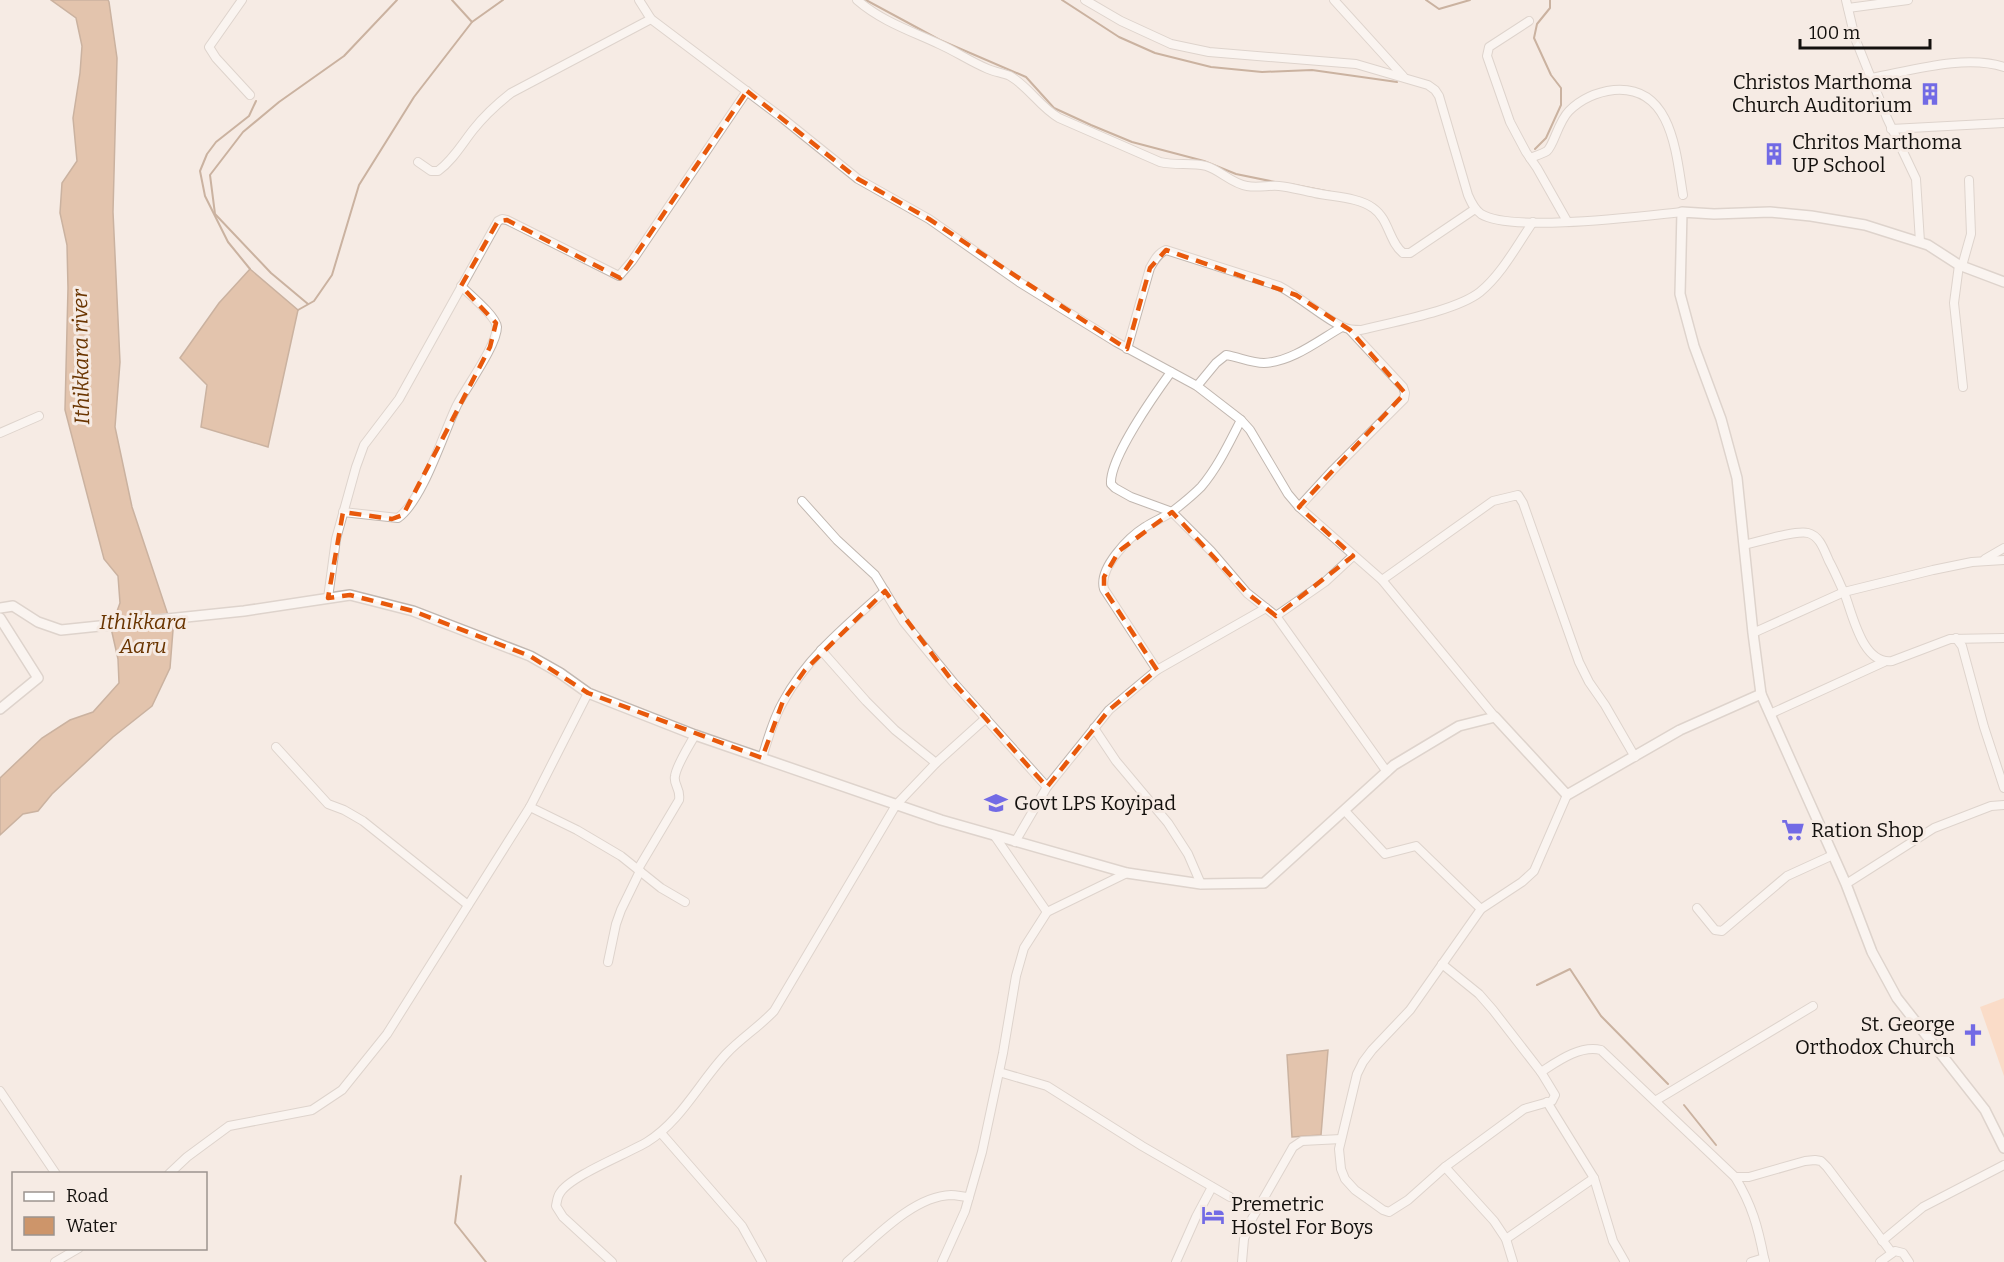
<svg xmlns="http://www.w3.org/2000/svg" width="2004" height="1262" viewBox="0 0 2004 1262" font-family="Bitter,serif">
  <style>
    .green { fill: #ffcba6 }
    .water { fill: #cd956a; stroke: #966d4e; stroke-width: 1.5 }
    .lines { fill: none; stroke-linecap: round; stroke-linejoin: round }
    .stream { stroke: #966d4e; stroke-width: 2 }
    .minor-casing { stroke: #c1b7b0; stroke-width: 10 }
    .tertiary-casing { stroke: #c1b7b0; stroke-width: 12 }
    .minor { stroke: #fff; stroke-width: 8 }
    .tertiary { stroke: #fff; stroke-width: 9 }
    .marked { fill: none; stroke: #e8590c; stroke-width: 4.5; stroke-dasharray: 12 8; stroke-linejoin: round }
    .labels { text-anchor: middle; stroke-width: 6; stroke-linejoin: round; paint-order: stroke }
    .poi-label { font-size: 20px; fill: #14110e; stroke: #f6ebe4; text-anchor: start }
    .water-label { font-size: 21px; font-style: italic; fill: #6a3500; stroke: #f6ebe4 }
  </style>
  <rect width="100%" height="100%" fill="#f6ebe4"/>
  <path class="green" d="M 2004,998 L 2004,1076 L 1980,1007 Z"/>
  <g class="water">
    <path d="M 51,0 L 108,0 L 109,2 L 117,58 L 113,212 L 120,362 L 115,427 L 132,507 L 173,630 L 170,668 L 152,706 L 113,737 L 52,794 L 38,811 L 23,814 L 0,835 L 0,778 L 42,738 L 70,720 L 93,712 L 119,683 L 118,659 L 111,628 L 120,603 L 118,576 L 104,559 L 65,410 L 68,288 L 67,245 L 60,213 L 62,183 L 77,161 L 73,118 L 80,73 L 82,46 L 76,18 Z"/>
    <path d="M 250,269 L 298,310 L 268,447 L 201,427 L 207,385 L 180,358 L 219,303 Z"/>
    <path d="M 1328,1050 L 1321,1135 L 1292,1137 L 1287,1055 Z"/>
  </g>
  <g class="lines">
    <g class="stream">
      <path d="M 452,0 L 472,22"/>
      <path d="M 866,0 L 940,40 L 1026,77 L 1054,108 L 1091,125 L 1132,142 L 1204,161 L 1236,174 L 1275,182"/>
      <path d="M 1062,0 L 1119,37 L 1155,53 L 1211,67 L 1262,72 L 1312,70 L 1397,82"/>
      <path d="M 1426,0 L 1439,9 L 1470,0"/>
      <path d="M 1535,149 L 1546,138 L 1561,105 L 1561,88 L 1551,75 L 1534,38 L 1537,24 L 1550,8 L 1550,0"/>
      <path d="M 1290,184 L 1331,192"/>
      <path d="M 250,269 L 228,242 L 205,196 L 200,171 L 207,154 L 216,142 L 249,116 L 256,101"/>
      <path d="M 308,304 L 271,273 L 215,214 L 210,175 L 243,132 L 279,102 L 344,56 L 397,0"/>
      <path d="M 298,310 L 314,301 L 332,275 L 359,185 L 414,97 L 472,22 L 503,0"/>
      <path d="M 1537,985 L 1570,969 L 1601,1016 L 1668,1084"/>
      <path d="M 1684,1105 L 1716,1145"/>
      <path d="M 461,1176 L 455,1223 L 486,1262"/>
    </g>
    <g class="minor-casing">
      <g id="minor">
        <path d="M 242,0 L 209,47 L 216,58 L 250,95"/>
        <path d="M 639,0 L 651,19 L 781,117 L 858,179 L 929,219 L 1019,282 L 1116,342 L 1197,386 L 1241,420 L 1250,430 L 1288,494 L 1299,507 L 1382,580 L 1495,717"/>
        <path d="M 857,0 C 881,21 911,31 939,44 C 955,51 971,62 988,69 C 995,72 1003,73 1010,76 C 1029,87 1040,107 1059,118 L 1160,162 C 1176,166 1191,162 1206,166 C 1220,170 1232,184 1247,186 C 1258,188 1269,185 1279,186 C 1291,187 1303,191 1315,193 C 1333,197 1358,197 1373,208 C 1389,219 1389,242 1403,253 L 1410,253 L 1475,209"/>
        <path d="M 1085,0 L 1121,21 L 1171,44 L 1209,52 L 1356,64 L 1428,85 L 1435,90 L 1439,96 L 1468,195 C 1471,202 1474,209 1481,214 C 1511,233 1642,216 1682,212"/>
        <path d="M 1334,0 L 1403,76"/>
        <path d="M 1846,0 L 1855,38 L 1887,118 L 1916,179 L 1920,242"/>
        <path d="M 1848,8 L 1908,0"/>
        <path d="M 1529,21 L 1489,47 L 1487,56 L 1510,122 L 1526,152 L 1537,168 L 1567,221"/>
        <path d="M 1871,78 C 1910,71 1965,54 2004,67"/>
        <path d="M 1891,129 L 2004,123"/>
        <path d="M 1530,158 C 1535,156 1542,154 1547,151 C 1554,145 1558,122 1569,111 C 1581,99 1597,92 1614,90 C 1672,85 1676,153 1683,195"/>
        <path d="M 418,162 L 431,171 L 438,171 C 453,160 462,144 473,130 C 484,116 497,104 511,93 L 651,19"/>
        <path d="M 1959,265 L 1954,303 L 1963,387"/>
        <path d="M 1962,266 L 1971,234 L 1969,180"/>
        <path d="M 1127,349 L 1150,268 C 1154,261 1158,253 1166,250 L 1279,286 C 1302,298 1322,317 1343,327 C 1349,330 1354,330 1361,330 C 1392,322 1456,311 1480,292 C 1502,274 1517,245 1533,222"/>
        <path d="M 1171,372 C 1155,394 1109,459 1111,484 L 1115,488 L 1131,497 L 1172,512 L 1211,551 L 1247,593 L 1276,616 L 1387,772"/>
        <path d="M 1197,386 L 1216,363 L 1226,355 C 1239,357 1251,363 1264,363 C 1292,362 1319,340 1342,327"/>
        <path d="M 0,433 L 39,416"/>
        <path d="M 802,501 L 837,540 L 875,575 L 903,621 L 953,682 L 1047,787"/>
        <path d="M 1299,507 L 1333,470 L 1404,399 L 1405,393 L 1403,387 L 1350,330"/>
        <path d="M 343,512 L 398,518 C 423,500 443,434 457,405 C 467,386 497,345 497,327 C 496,316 469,294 461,286"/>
        <path d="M 1744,545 C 1758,542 1795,530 1808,533 C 1820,536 1824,550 1829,561 C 1835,572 1840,584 1845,595 C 1853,616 1863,665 1892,661 L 1950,639 L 2004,638"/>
        <path d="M 1985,559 L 2004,548"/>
        <path d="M 1382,580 L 1493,501 L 1518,495 L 1523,503 L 1579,662 L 1589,682 L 1605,705 L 1635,757"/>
        <path d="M 328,598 L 336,539 L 356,467 L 364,445 L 399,399 L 498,221 L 502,219 L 507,220 L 619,276 L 632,261 L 747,91"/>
        <path d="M 1276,616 L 1325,582 L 1353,556"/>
        <path d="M 1753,633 L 1844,592 L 1933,570 L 1972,562 L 2004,560"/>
        <path d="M 1956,638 L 1962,646 L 1984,727 L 2004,788"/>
        <path d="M 821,650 L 866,701 L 895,730 L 936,763"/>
        <path d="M 1157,670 L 1104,589 C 1098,568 1129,537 1145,527 C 1154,521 1165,517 1173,511 C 1182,504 1193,495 1201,487 C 1218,467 1229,443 1241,420"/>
        <path d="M 1770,714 L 1884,662"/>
        <path d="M 1094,728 L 1116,761 L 1168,823 L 1188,854 L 1201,884"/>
        <path d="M 276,747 L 328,804 L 344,810 L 363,821 L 468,905"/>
        <path d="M 762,758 C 768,739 773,719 783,702 C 807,657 848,624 885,591"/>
        <path d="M 530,807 L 577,830 L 621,856 L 661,888 L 685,902"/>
        <path d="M 1345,811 L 1385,854 L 1416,846 L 1481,909"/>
        <path d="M 994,835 L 1047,912"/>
        <path d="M 1015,842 L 1047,787 L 1109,710 L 1157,670 L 1266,608"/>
        <path d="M 638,869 L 679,800 C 681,788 673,785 675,776 C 677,764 689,746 695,735"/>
        <path d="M 1846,884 L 1934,828 L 1991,806 L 2004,805"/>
        <path d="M 1697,908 L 1715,930 L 1722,931 L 1787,876 L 1833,855"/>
        <path d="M 608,962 L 616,924 L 621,910 L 640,871"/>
        <path d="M 1442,964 L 1479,994 L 1493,1010 L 1541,1072 L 1555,1095 L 1552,1101 L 1524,1109 L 1445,1167"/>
        <path d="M 999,1072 L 1047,1086 L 1142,1146 L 1230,1197"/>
        <path d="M 1541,1072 C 1558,1061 1580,1045 1601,1050 L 1735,1177 L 1749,1177 L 1805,1161 L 1815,1160 L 1821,1161 L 1827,1167 L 1892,1253"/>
        <path d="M 0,1091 L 56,1174"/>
        <path d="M 1655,1101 L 1813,1006"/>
        <path d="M 1547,1102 L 1594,1178 L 1613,1241 L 1625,1262"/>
        <path d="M 661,1133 L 742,1226 L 762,1262"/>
        <path d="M 169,1174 L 187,1157 L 229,1126 L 312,1110 L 342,1090 L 387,1034 L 530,807 L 588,693"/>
        <path d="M 1735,1177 C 1752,1205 1758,1227 1764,1258"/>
        <path d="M 1506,1239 L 1594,1178"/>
        <path d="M 1882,1241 L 1923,1207 L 2004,1165"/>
        <path d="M 55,1262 L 79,1248"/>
        <path d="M 612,1262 L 563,1217 L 556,1206 C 557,1202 557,1197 560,1193 C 570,1176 627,1154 647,1142 C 681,1121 699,1083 726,1054 C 741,1038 759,1027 774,1011 L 896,805 L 936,763 L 986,718"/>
        <path d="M 847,1262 C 874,1239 913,1196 951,1195 C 957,1195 963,1197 969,1197"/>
        <path d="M 942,1262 L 965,1211 L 982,1152 L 1003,1053 L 1016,976 L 1024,948 L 1047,912 L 1127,873"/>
        <path d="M 1176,1262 L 1196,1217 L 1212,1187"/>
        <path d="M 1242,1262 L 1244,1239 L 1249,1224 L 1293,1147 L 1302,1141 L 1341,1139"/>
        <path d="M 1513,1262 L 1506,1239 L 1494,1221 L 1445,1167 L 1408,1200 L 1389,1212 L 1383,1210 L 1355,1190 L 1345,1179 L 1341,1169 L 1339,1149 L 1357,1074 L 1363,1062 L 1372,1050 L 1410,1010 L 1481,909 L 1522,882 L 1534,871 L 1567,795"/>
        <path d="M 1751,1262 L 1764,1258 L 1765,1261"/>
        <path d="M 1880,1262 L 1895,1251 L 1903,1253 L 1909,1262"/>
      </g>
    </g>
    <g class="tertiary-casing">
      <g id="tertiary">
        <path d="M 0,608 L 13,606 L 38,622 L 61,630 L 244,611 L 350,595 L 413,611 L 530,656 L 560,673 L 588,693 L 695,735 L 941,820 L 1127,873 L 1201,884 L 1264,883 L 1394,765 L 1459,726 L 1495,717 L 1567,795 L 1680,730 L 1761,694 L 1846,884 L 1872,952 L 1897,998 L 1985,1110 L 2004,1148"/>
        <path d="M 0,618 L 38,678 L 0,709"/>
        <path d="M 1761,694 L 1753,633 L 1737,478 L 1721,419 L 1694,346 L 1680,294 L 1682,212 L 1714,214 L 1770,212 L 1811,216 L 1865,225 L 1928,245 L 1959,265 L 2004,282"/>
      </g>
    </g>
    <use href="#minor" class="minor"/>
    <use href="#tertiary" class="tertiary"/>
  </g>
  <path d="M0 0H2004V1262H0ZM 747,91 L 858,179 L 929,219 L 1127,349 L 1150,268 L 1166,250 L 1296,295 L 1350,330 L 1405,393 L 1299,507 L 1353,556 L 1276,616 L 1247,593 L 1172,512 L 1119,551 L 1104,577 L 1104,589 L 1157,670 L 1109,710 L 1047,787 L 953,682 L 885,591 L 805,670 L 783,701 L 762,758 L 588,693 L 530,656 L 413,611 L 350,595 L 328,598 L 343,512 L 392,519 L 403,515 L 490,347 L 496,323 L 461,286 L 498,221 L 507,220 L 620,278 Z" fill="#f6ebe4" fill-opacity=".55" fill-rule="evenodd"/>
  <path class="marked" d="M 747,91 L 858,179 L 929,219 L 1127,349 L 1150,268 L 1166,250 L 1296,295 L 1350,330 L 1405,393 L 1299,507 L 1353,556 L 1276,616 L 1247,593 L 1172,512 L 1119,551 L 1104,577 L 1104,589 L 1157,670 L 1109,710 L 1047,787 L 953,682 L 885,591 L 805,670 L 783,701 L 762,758 L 588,693 L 530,656 L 413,611 L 350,595 L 328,598 L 343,512 L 392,519 L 403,515 L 490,347 L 496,323 L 461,286 L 498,221 L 507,220 L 620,278 Z"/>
  <defs>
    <g id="building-bare" transform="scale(1.8)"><path d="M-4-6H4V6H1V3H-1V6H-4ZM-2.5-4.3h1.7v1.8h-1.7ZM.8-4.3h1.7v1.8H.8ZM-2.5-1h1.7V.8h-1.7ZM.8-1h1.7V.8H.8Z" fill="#726ae5" stroke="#f6ebe4" stroke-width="2.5" paint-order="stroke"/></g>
    <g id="school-bare" transform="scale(1.8)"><path d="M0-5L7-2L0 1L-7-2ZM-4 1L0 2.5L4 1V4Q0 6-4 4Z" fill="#726ae5" stroke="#f6ebe4" stroke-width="2.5" paint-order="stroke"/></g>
    <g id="supermarket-bare" transform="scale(1.8)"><path d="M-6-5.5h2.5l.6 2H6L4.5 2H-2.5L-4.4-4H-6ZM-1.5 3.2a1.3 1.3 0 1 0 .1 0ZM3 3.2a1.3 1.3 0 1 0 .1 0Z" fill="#726ae5" stroke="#f6ebe4" stroke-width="2.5" paint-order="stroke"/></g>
    <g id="church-bare" transform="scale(1.8)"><path d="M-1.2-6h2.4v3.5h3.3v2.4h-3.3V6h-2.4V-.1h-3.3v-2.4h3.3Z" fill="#726ae5" stroke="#f6ebe4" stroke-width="2.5" paint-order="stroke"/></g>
    <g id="hotel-bare" transform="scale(1.8)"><path d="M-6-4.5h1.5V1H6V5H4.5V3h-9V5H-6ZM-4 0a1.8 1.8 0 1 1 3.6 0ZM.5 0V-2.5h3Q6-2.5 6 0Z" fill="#726ae5" stroke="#f6ebe4" stroke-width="2.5" paint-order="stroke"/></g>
  </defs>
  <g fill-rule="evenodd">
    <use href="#building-bare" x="1930" y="94"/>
    <use href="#building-bare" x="1774" y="154"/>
    <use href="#school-bare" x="996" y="803"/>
    <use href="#supermarket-bare" x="1793" y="830"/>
    <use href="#church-bare" x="1973" y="1035"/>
    <use href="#hotel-bare" x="1213" y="1215"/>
  </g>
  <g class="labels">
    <g class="poi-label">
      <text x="1912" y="89" text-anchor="end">Christos Marthoma<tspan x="1912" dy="23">Church Auditorium</tspan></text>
      <text x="1792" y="149">Chritos Marthoma<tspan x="1792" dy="23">UP School</tspan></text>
      <text x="1014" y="810">Govt LPS Koyipad</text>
      <text x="1811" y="837">Ration Shop</text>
      <text x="1955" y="1031" text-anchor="end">St. George<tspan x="1955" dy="23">Orthodox Church</tspan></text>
      <text x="1231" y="1211">Premetric<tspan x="1231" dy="23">Hostel For Boys</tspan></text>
    </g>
    <g class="water-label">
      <text transform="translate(81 357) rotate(-91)" y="7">Ithikkara river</text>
      <text x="143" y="629">Ithikkara<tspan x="143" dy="24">Aaru</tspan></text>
    </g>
  </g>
  <rect x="12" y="1172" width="195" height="78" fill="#f6ebe4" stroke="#9c948e" stroke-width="1.5"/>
  <rect x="24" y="1192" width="30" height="9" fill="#ffffff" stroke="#9c948e" stroke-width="1.5"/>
  <text x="66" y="1202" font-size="18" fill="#14110e">Road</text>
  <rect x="24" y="1217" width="30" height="18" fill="#cd956a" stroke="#9c948e" stroke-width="1.5"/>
  <text x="66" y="1232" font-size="18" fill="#14110e">Water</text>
  <path d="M1800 39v9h130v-9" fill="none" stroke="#14110e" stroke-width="3"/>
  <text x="1809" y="39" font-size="18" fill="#14110e" stroke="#f6ebe4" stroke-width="4.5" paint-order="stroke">100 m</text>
</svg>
